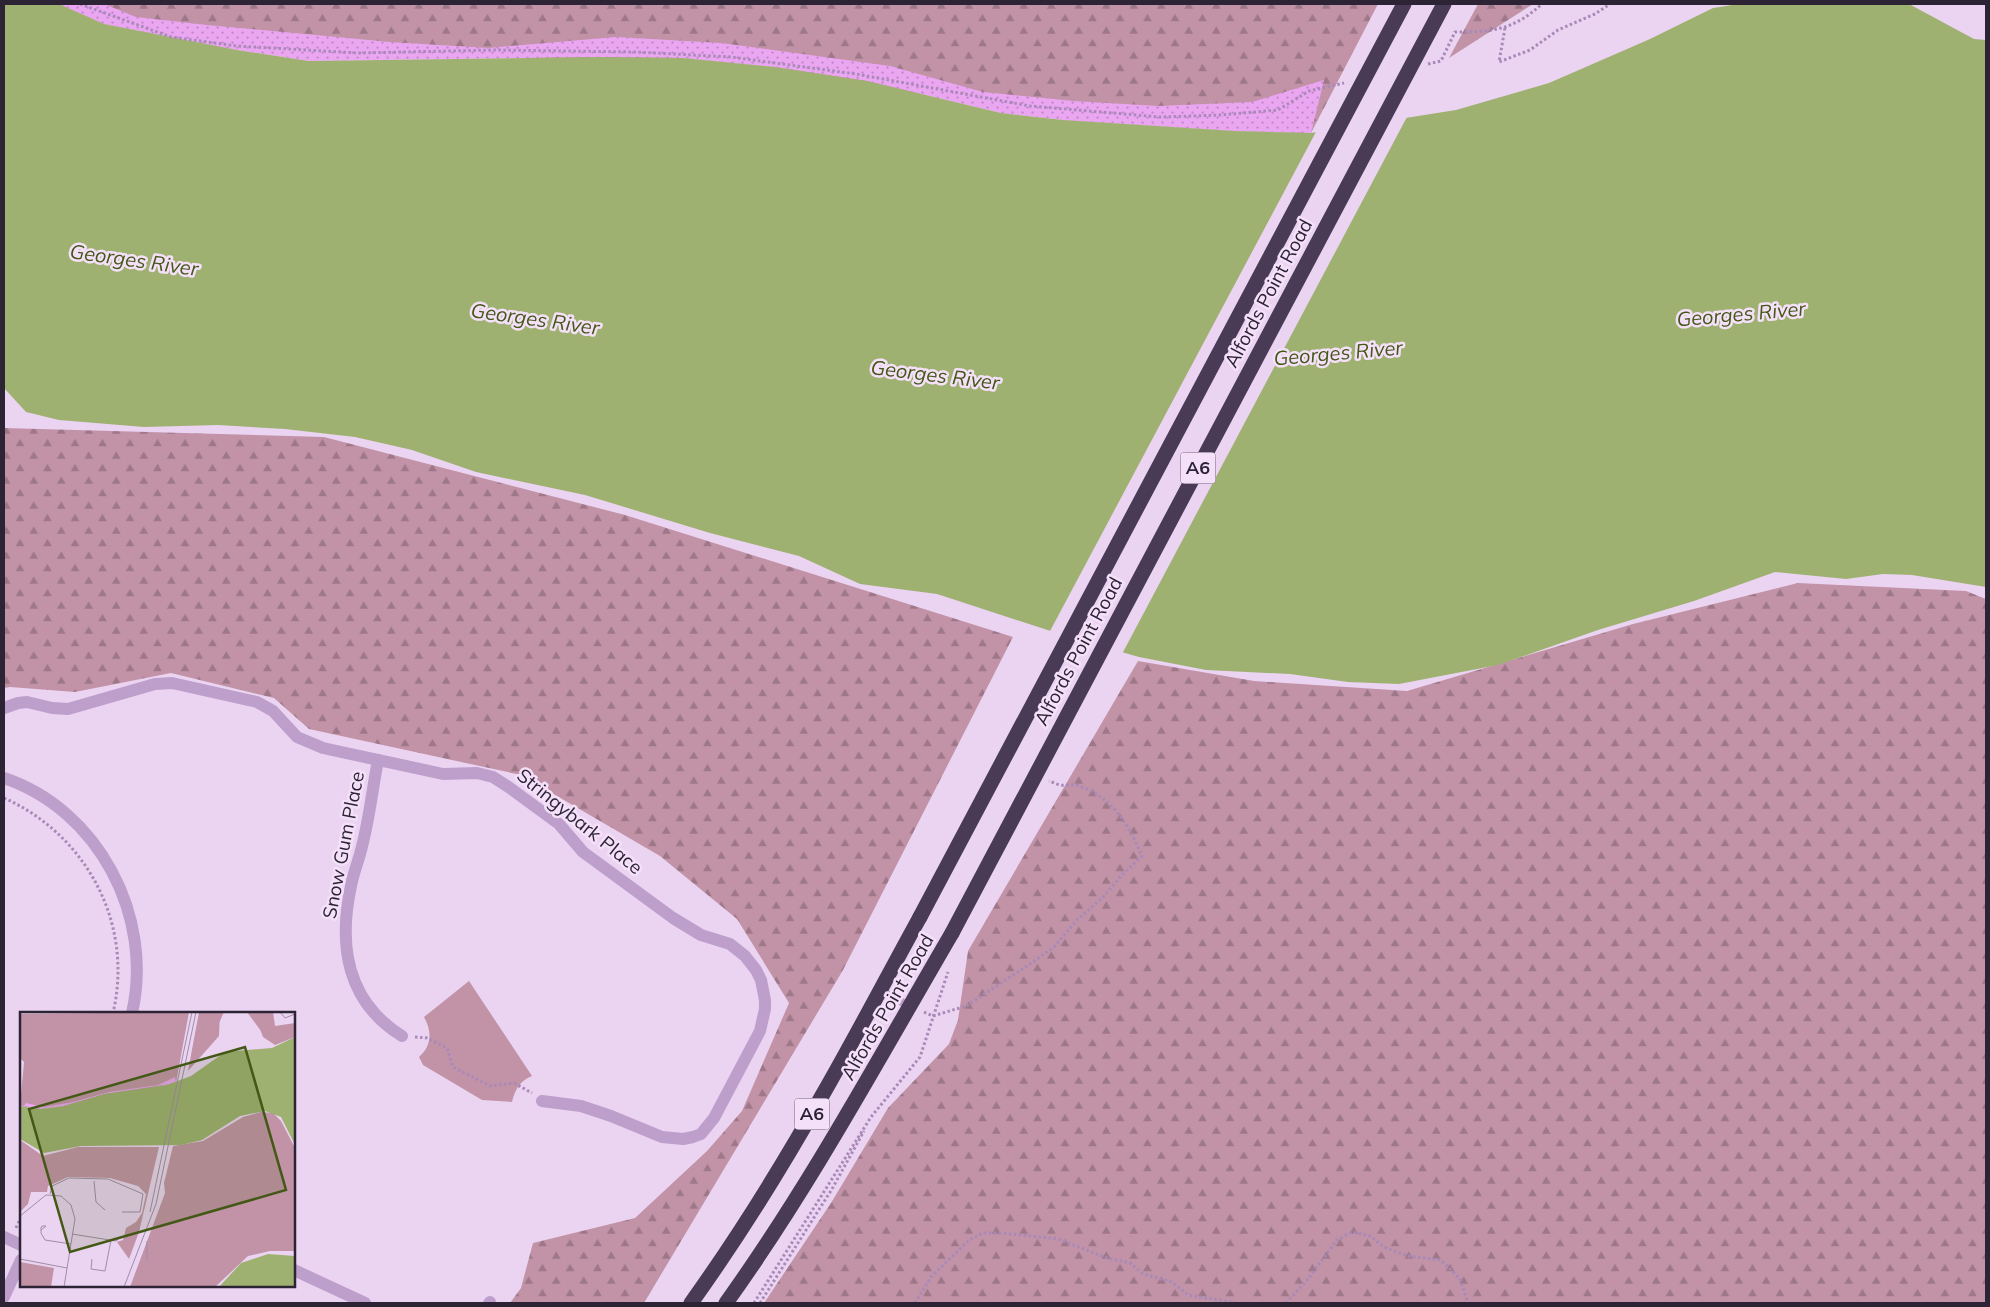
<svg xmlns="http://www.w3.org/2000/svg" width="1990" height="1307" viewBox="0 0 1990 1307" font-family="Mulish,sans-serif">
  <style>
    .forest { fill: url(#forest-firs) }
    .sand { fill: url(#sand-dots) }
    .green { fill: #c293a7 }
    .water { fill: #9fb171 }
    .pier { fill: #ebd4f2 }
    .lines { fill: none; stroke-linecap: round; stroke-linejoin: round }
    .path { stroke: #a889b7; stroke-width: 3; stroke-dasharray: 2.5 2.5; stroke-linecap: butt }
    .lane { stroke: #be9fcb; stroke-width: 8 }
    .street { stroke: #be9fcb; stroke-width: 12 }
    .highway { stroke: #493a55; stroke-width: 15 }
    .highway-bridge { stroke: #493a55; stroke-width: 15 }
    .labels { text-anchor: middle; stroke-width: 5; stroke-linejoin: round; paint-order: stroke }
    .shield { fill: #f5e0fa; stroke: #685c6f; stroke-width: 1 }
    .shield-label { font-size: 18px; font-weight: bold; fill: #2c2334 }
    .street-label { font-size: 19px; fill: #2c2334; stroke: #f5e0fa }
    .water-label { font-size: 20px; font-style: italic; fill: #445816; stroke: #f5e0fa }
    .inset-road { fill: none; stroke: #9f8da6; stroke-width: 1 }
    .view { fill: #445816; fill-opacity: 0.15; stroke: #445816; stroke-width: 2.5 }
    .inset-edge { fill: none; stroke: #2c2334; stroke-width: 2.5 }
  </style>
  <defs>
    <pattern id="forest-firs" width="22" height="20" patternUnits="userSpaceOnUse" patternTransform="scale(1.25)"><rect width="22" height="20" fill="#c293a7"/><path d="M5 1l3.5 6h-7zM16 11l3.5 6h-7z" fill="#9e7889"/></pattern>
    <pattern id="sand-dots" width="8" height="8" patternUnits="userSpaceOnUse" patternTransform="scale(1.25)"><rect width="8" height="8" fill="#eba6f2"/><path d="M2 2h.1M6 6h.1" fill="none" stroke="#bf87c5" stroke-width="1.8" stroke-linecap="round"/></pattern>
  </defs>
  <rect width="100%" height="100%" fill="#ebd4f2"/>
  <g class="forest">
    <path d="M 59,4 L 1378,4 L 1311,133 L 1235,131 L 1063,120 L 775,67 L 683,58 L 517,58 L 237,50 L 104,24 Z"/>
    <path d="M 1478,4 L 1533,4 L 1449,58 Z"/>
    <path d="M 4,428 L 324,437 L 625,515 L 1013,637 L 843,970 L 644,1303 L 510,1303 L 521,1288 L 533,1243 L 635,1218 L 707,1151 L 742,1111 L 789,1003 L 737,919 L 660,856 L 521,775 L 309,729 L 274,698 L 171,673 L 75,692 L 10,687 L 4,688 Z"/>
    <path d="M 1798,583 L 1966,591 L 1986,599 L 1986,1303 L 764,1303 L 831,1203 L 888,1108 L 949,1044 L 958,1020 L 968,951 L 1138,661 L 1254,681 L 1407,691 L 1633,624 Z"/>
  </g>
  <path class="sand" d="M 59,4 L 104,4 L 136,17 L 207,25 L 390,42 L 488,48 L 616,37 L 721,43 L 890,66 L 983,92 L 1073,101 L 1159,106 L 1252,102 L 1324,80 L 1311,133 L 1235,131 L 1063,120 L 1001,113 L 867,81 L 775,67 L 683,58 L 599,57 L 309,61 L 237,50 L 104,24 Z"/>
  <path class="green" d="M 469,981 L 532,1076 C 520,1081 515,1089 512,1102 L 482,1100 L 423,1065 L 419,1057 C 432,1046 432,1031 424,1017 Z"/>
  <path class="water" d="M 4,4 L 59,4 L 104,24 L 237,50 L 309,61 L 599,57 L 683,58 L 775,67 L 867,81 L 1001,113 L 1063,120 L 1235,131 L 1311,133 L 1456,110 L 1549,83 L 1650,39 L 1713,8 L 1739,4 L 1909,4 L 1974,39 L 1986,40 L 1986,587 L 1912,575 L 1883,574 L 1846,579 L 1775,572 L 1694,601 L 1598,630 L 1498,665 L 1399,684 L 1348,682 L 1290,674 L 1206,670 L 1139,657 L 1069,637 L 937,594 L 860,584 L 799,556 L 710,533 L 585,495 L 476,472 L 412,450 L 355,437 L 285,429 L 218,425 L 144,427 L 59,420 L 26,412 L 4,388 Z"/>
  <path class="pier" d="M 1408,115 L 1122,654 L 1049,633 L 1317,130 Z"/>
  <g class="lines">
    <g class="path">
      <path d="M 80,4 L 171,37 L 237,46 L 358,53 L 495,50 L 636,52 L 731,57 L 856,74 L 1030,106 L 1160,117 L 1221,115 L 1278,110 L 1309,91 L 1344,83"/>
      <path d="M 1505,28 L 1499,62 L 1530,50 L 1558,30 L 1595,14 L 1610,4"/>
      <path d="M 1428,64 L 1441,61 L 1455,32 C 1493,32 1513,30 1542,4"/>
      <path d="M 4,798 C 87,835 134,924 113,1013"/>
      <path d="M 924,1012 L 933,1016 L 966,1006 L 1027,966 L 1054,947 L 1077,920 L 1103,897 L 1123,874 L 1142,856 C 1129,826 1113,797 1079,786 C 1073,783 1067,786 1060,785 C 1056,784 1052,782 1049,781"/>
      <path d="M 415,1037 L 427,1038 L 447,1048 L 453,1067 L 490,1086 L 514,1083 L 532,1093"/>
      <path d="M 16,1228 L 21,1217"/>
      <path d="M 754,1303 L 871,1117 L 920,1057 L 948,972"/>
      <path d="M 760,1303 L 832,1189 L 864,1131"/>
      <path d="M 915,1303 L 931,1277 L 969,1240 L 983,1233 L 1002,1233 L 1058,1239 L 1107,1258 L 1130,1263 L 1143,1274 L 1172,1282 L 1188,1295 L 1237,1303"/>
      <path d="M 1286,1303 L 1308,1279 L 1337,1240 L 1352,1232 L 1370,1236 L 1384,1247 L 1408,1256 L 1441,1260 L 1460,1279 L 1468,1303"/>
    </g>
    <path class="lane" d="M 880,990 L 909,1006"/>
    <g class="street">
      <path d="M 4,708 L 18,703 L 27,702 L 52,708 L 68,709 L 155,684 L 172,683 L 257,702 L 273,711 L 297,737 L 323,748 L 443,774 L 477,773 L 493,777 L 510,788 L 559,824 L 583,852 L 673,918 L 701,935 L 730,944 L 745,956 L 756,970 L 761,980 L 765,1000 L 765,1009 L 760,1031 L 714,1118 L 701,1134 L 693,1137 L 683,1139 L 662,1137 L 611,1116 L 581,1106 L 542,1101"/>
      <path d="M 378,760 C 372,791 369,823 360,854 C 357,865 353,875 351,886 C 338,946 347,1002 402,1036"/>
      <path d="M 4,778 C 99,810 154,917 132,1013"/>
      <path d="M 4,1237 L 21,1245"/>
      <path d="M 294,1270 L 365,1303"/>
      <path d="M 4,1297 L 21,1260"/>
      <path d="M 489,1303 L 490,1302"/>
    </g>
    <g class="highway">
      <path d="M 691,1303 C 739,1236 783,1165 823,1094 C 857,1035 888,975 920,917"/>
      <path d="M 726,1303 C 810,1186 879,1058 952,933"/>
    </g>
    <g class="highway-bridge">
      <path d="M 920,917 L 1404,4"/>
      <path d="M 952,933 L 1444,4"/>
    </g>
  </g>
  <g class="labels">
    <g class="shield">
      <rect x="1180.5" y="452.5" width="35" height="31" rx="4"/>
      <rect x="794.5" y="1098.5" width="35" height="31" rx="4"/>
    </g>
    <g class="shield-label">
      <text x="1198" y="474">A6</text>
      <text x="812" y="1120">A6</text>
    </g>
    <g class="street-label">
      <text transform="translate(1268 293) rotate(-62)" y="7">Alfords Point Road</text>
      <text transform="translate(1078 651) rotate(-62)" y="7">Alfords Point Road</text>
      <text transform="translate(580 821) rotate(39)" y="7">Stringybark Place</text>
      <text transform="translate(343 845) rotate(-79)" y="7">Snow Gum Place</text>
      <text transform="translate(887 1007) rotate(-60)" y="7">Alfords Point Road</text>
    </g>
    <g class="water-label">
      <text transform="translate(134 260) rotate(8)" y="7">Georges River</text>
      <text transform="translate(1741 314) rotate(-5)" y="7">Georges River</text>
      <text transform="translate(535 319) rotate(8)" y="7">Georges River</text>
      <text transform="translate(1338 353) rotate(-5)" y="7">Georges River</text>
      <text transform="translate(935 375) rotate(7)" y="7">Georges River</text>
    </g>
  </g>
  <g transform="translate(20 1012)">
    <rect width="275" height="275" fill="#ebd4f2"/>
    <path d="M 169,0 L 156,71 L 44,94 L 21,97 L 0,94 L 4,50 L 0,46 L 0,2 ZM 179,0 L 200,0 L 199,24 L 168,59 ZM 253,0 L 255,14 L 275,11 L 275,25 L 255,33 L 243,25 L 234,1 ZM 241,100 L 253,101 L 261,109 L 275,136 L 275,239 L 250,239 L 228,244 L 195,275 L 110,275 L 145,181 L 144,171 L 153,134 L 183,129 L 223,105 ZM 0,128 L 23,144 L 58,135 L 139,135 L 119,220 L 109,247 L 97,230 L 103,228 L 106,216 L 116,210 L 122,201 L 126,182 L 118,174 L 90,166 L 48,165 L 28,174 L 27,180 L 11,180 L 8,192 L 0,200 Z" fill="#c293a7"/>
    <path d="M 155,65 L 156,71 L 85,82 L 44,94 L 21,97 L 4,94 L 6,91 L 24,95 L 53,90 L 89,80 L 138,73 Z" fill="#eba6f2"/>
    <path d="M 191,0 L 204,0 L 190,31 L 186,32 ZM 244,0 L 244,1 L 241,19 L 227,0 ZM 0,250 L 34,256 L 31,275 L 0,275 Z" fill="#c293a7"/>
    <path d="M 275,25 L 275,133 L 261,105 L 245,99 L 220,104 L 182,128 L 161,133 L 61,134 L 24,141 L 0,127 L 0,94 L 21,97 L 44,94 L 85,82 L 147,73 L 171,64 L 205,40 L 252,36 ZM 248,242 L 275,244 L 275,275 L 199,275 L 221,251 Z" fill="#9fb171"/>
    <path class="inset-road" d="M 260,0 L 265,6 L 275,2M 74,169 L 76,190 L 85,198M 30,182 L 32,174 L 49,166 L 88,167 L 123,182 L 120,200 L 102,200M 130,200 L 172,0M 0,204 L 26,183 L 41,184 L 51,193 L 55,207 L 44,275M 21,218 L 26,214 L 22,214 L 21,216 L 21,221 L 25,228 L 51,232M 52,222 L 96,229 L 103,224M 0,247 L 47,256M 72,247 L 71,257 L 85,259 L 91,228M 127,249 L 127,229M 104,275 L 136,192 L 176,0"/>
    <path class="view" d="M 225,35 L 266,178 L 50,240 L 9,97 Z"/>
    <rect width="275" height="275" class="inset-edge"/>
  </g>
  <rect width="1990" height="1307" fill="none" stroke="#2c2334" stroke-width="10"/>
</svg>
